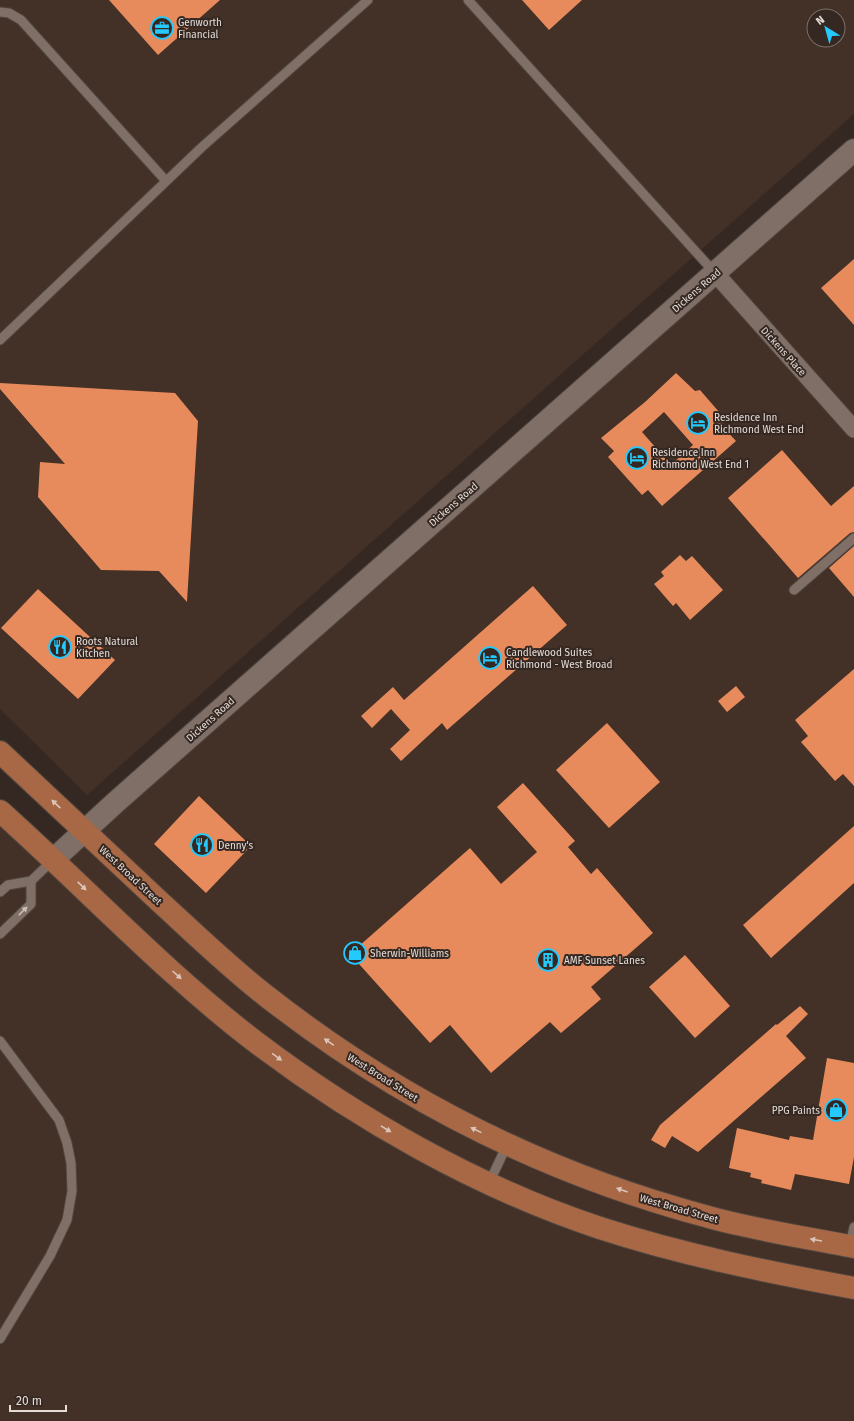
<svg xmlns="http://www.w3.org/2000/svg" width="854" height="1421" viewBox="0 0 854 1421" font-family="'Fira Sans',sans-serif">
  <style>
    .built { fill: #433026; fill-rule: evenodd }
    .building { fill: #e78b5d; fill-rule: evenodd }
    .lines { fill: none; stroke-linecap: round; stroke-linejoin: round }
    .service-casing { stroke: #514640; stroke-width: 11 }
    .minor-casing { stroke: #514640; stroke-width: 19 }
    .secondary-casing { stroke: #514640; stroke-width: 24 }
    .primary-casing { stroke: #514640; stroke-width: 24 }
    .service { stroke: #7f6f67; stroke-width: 9 }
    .minor { stroke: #7f6f67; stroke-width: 17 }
    .secondary { stroke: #7f6f67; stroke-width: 22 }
    .primary { stroke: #a86845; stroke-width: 22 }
    .oneway { fill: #d9c5ba }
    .oneway2 { fill: #ccc1bb }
    .labels { text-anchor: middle; stroke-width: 4; stroke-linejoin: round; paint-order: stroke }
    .poi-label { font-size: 10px; fill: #e5dcd7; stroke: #352822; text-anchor: start }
    .street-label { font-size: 10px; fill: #e5dcd7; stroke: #352822 }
  </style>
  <rect width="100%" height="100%" fill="#352822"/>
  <g class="built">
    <path d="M 0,0 L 854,0 L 854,114 L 87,795 L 0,709 ZM 814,16 L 838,16 L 838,40 L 814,40 Z"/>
    <path d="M 854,153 L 854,1421 L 0,1421 L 0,813 L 59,867 Z"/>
  </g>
  <g class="building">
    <path d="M 109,0 L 220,0 L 158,55 Z"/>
    <path d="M 522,0 L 582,0 L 549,30 Z"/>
    <path d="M 854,259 L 854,325 L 821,288 Z"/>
    <path d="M 676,373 L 695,391 L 700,390 L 726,420 L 721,425 L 736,441 L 662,506 L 648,490 L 642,495 L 608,457 L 614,451 L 601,438 L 645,402 ZM 664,412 L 693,445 L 671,465 L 642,432 Z"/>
    <path d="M 0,383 L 175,393 L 198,421 L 187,602 L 159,571 L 101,570 L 38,497 L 40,462 L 65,464 L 0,389 Z"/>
    <path d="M 782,450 L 831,506 L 854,486 L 854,532 L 850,533 L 798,578 L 728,498 Z"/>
    <path d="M 854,546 L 854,597 L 829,568 Z"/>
    <path d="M 680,555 L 686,561 L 692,556 L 723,590 L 690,620 L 676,603 L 673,606 L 654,584 L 664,576 L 661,572 Z"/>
    <path d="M 533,586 L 567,625 L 447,730 L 442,723 L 401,761 L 390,749 L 410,730 L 391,709 L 372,728 L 361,716 L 393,687 L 404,700 Z"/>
    <path d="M 38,589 L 115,660 L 78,699 L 1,628 Z"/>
    <path d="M 854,669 L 854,786 L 843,774 L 835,781 L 801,742 L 808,736 L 795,720 Z"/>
    <path d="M 736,686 L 745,697 L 727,712 L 718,701 Z"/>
    <path d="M 607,723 L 660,782 L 609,828 L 556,770 Z"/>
    <path d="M 523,783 L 575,841 L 568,847 L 591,874 L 597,868 L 653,933 L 591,987 L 601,999 L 561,1033 L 550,1022 L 491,1073 L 450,1025 L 430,1043 L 350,954 L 470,848 L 501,884 L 537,852 L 497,807 Z"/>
    <path d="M 199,796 L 251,846 L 206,893 L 154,844 Z"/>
    <path d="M 854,826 L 854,883 L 771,958 L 743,925 Z"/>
    <path d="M 685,955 L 730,1006 L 695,1038 L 649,987 Z"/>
    <path d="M 800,1006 L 808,1014 L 786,1036 L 806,1058 L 698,1152 L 672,1136 L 665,1148 L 651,1140 L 660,1125 L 776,1024 L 777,1025 Z"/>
    <path d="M 827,1058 L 854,1063 L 854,1157 L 849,1184 L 795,1174 L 791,1190 L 761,1183 L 762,1180 L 750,1177 L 751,1173 L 729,1168 L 737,1128 L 789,1140 L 790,1136 L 813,1140 Z"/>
  </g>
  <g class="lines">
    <g class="service-casing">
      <g id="service">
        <path d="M 468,0 L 715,273"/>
        <path d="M 0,12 L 9,13 L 21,20 L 166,181"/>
        <path d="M 0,340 L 202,147 L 368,0"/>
        <path d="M 794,590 L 854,538"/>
        <path d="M 0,892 L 8,885 L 31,881 L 53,860"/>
        <path d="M 0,934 L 31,904 L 31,881"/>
        <path d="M 0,1041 L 59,1120 L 67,1143 L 71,1163 L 72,1191 L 67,1220 L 50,1256 L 0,1339"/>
        <path d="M 489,1183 L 507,1145"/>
        <path d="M 850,1246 L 854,1227"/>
      </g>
    </g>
    <g class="minor-casing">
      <path id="minor" d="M 715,273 L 854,429"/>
    </g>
    <g class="secondary-casing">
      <path id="secondary" d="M 54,859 L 116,802 L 854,150"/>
    </g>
    <g class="primary-casing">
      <g id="primary">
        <path d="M 0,752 C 53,801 106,851 159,901 C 194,933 228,966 265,995 C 396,1098 545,1173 705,1216 C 754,1230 804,1237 854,1247"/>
        <path d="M 0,811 C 86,888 165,973 257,1043 C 359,1120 479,1188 600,1228 C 683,1255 768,1272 854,1288"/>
      </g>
    </g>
    <use href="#service" class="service"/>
    <use href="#minor" class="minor"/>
    <use href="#secondary" class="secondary"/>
    <use href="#primary" class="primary"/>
  </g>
  <defs><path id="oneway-solid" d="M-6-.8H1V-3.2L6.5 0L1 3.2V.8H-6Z"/></defs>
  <g class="oneway">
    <use href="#oneway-solid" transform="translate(56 804) rotate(-137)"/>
    <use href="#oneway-solid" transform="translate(82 886) rotate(44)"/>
    <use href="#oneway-solid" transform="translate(177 975) rotate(42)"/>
    <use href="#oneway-solid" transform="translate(329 1042) rotate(-145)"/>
    <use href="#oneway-solid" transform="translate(277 1057) rotate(36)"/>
    <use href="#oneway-solid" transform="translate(386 1129) rotate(31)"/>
    <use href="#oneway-solid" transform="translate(476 1130) rotate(-154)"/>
    <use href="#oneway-solid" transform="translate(622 1190) rotate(-160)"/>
    <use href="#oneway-solid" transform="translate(816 1240) rotate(-170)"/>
  </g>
  <use class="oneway2" href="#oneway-solid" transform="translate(23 911) rotate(-45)"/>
  <defs>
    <g id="office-ring" transform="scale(1.15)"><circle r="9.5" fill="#352822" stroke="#24c9fe" stroke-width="1.5"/><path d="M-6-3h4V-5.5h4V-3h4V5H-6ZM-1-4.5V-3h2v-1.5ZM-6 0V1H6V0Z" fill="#24c9fe"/></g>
    <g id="hotel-ring" transform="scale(1.15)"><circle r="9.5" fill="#352822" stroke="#24c9fe" stroke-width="1.5"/><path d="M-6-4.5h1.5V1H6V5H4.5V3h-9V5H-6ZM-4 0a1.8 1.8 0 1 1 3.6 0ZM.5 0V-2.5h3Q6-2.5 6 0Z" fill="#24c9fe"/></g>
    <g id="restaurant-ring" transform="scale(1.15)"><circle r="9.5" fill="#352822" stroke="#24c9fe" stroke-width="1.5"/><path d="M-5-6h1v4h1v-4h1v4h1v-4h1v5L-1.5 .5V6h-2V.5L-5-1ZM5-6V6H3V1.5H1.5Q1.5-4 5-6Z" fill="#24c9fe"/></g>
    <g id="shop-ring" transform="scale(1.15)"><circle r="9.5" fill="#352822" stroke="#24c9fe" stroke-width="1.5"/><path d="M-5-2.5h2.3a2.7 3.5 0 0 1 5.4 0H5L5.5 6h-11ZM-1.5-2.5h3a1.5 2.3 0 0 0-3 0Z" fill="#24c9fe"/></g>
    <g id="building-ring" transform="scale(1.15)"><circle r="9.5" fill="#352822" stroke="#24c9fe" stroke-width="1.5"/><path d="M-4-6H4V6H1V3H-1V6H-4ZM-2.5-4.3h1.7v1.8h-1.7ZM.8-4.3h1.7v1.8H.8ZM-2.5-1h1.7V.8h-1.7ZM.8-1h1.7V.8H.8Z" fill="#24c9fe"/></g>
  </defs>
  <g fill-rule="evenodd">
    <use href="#office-ring" x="162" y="28"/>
    <use href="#hotel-ring" x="698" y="423"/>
    <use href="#hotel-ring" x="637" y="458"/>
    <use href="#restaurant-ring" x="60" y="647"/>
    <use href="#hotel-ring" x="490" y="658"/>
    <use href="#restaurant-ring" x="202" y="845"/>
    <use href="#shop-ring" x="355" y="953"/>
    <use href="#building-ring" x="548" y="960"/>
    <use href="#shop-ring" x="836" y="1110"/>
  </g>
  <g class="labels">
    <g class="poi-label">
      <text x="178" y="26">Genworth<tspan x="178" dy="12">Financial</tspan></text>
      <text x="714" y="421">Residence Inn<tspan x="714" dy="12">Richmond West End</tspan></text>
      <text x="652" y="456">Residence Inn<tspan x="652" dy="12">Richmond West End 1</tspan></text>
      <text x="76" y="645">Roots Natural<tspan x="76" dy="12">Kitchen</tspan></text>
      <text x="506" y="656">Candlewood Suites<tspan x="506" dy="12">Richmond - West Broad</tspan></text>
      <text x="218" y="849">Denny's</text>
      <text x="370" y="957">Sherwin-Williams</text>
      <text x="564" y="964">AMF Sunset Lanes</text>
      <text x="820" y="1114" text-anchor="end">PPG Paints</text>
    </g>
    <g class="street-label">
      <text transform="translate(696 290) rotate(-41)" y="4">Dickens Road</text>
      <text transform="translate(784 351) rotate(48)" y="4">Dickens Place</text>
      <text transform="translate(453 504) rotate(-41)" y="4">Dickens Road</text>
      <text transform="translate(210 719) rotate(-42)" y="4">Dickens Road</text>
      <text transform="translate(131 875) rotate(43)" y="4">West Broad Street</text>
      <text transform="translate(383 1077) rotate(32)" y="4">West Broad Street</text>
      <text transform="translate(679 1208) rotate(16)" y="4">West Broad Street</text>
    </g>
  </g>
  <g transform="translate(826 28) rotate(323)"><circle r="19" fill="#352822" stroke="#7b706a"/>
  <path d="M0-3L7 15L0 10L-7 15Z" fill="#24c9fe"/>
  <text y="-6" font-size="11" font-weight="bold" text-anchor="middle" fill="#e5dcd7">N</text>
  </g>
  <path d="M10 1405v6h56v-6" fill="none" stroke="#e5dcd7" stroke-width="2"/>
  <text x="16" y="1405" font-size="12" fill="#e5dcd7" stroke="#352822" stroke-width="3" paint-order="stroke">20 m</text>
</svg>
